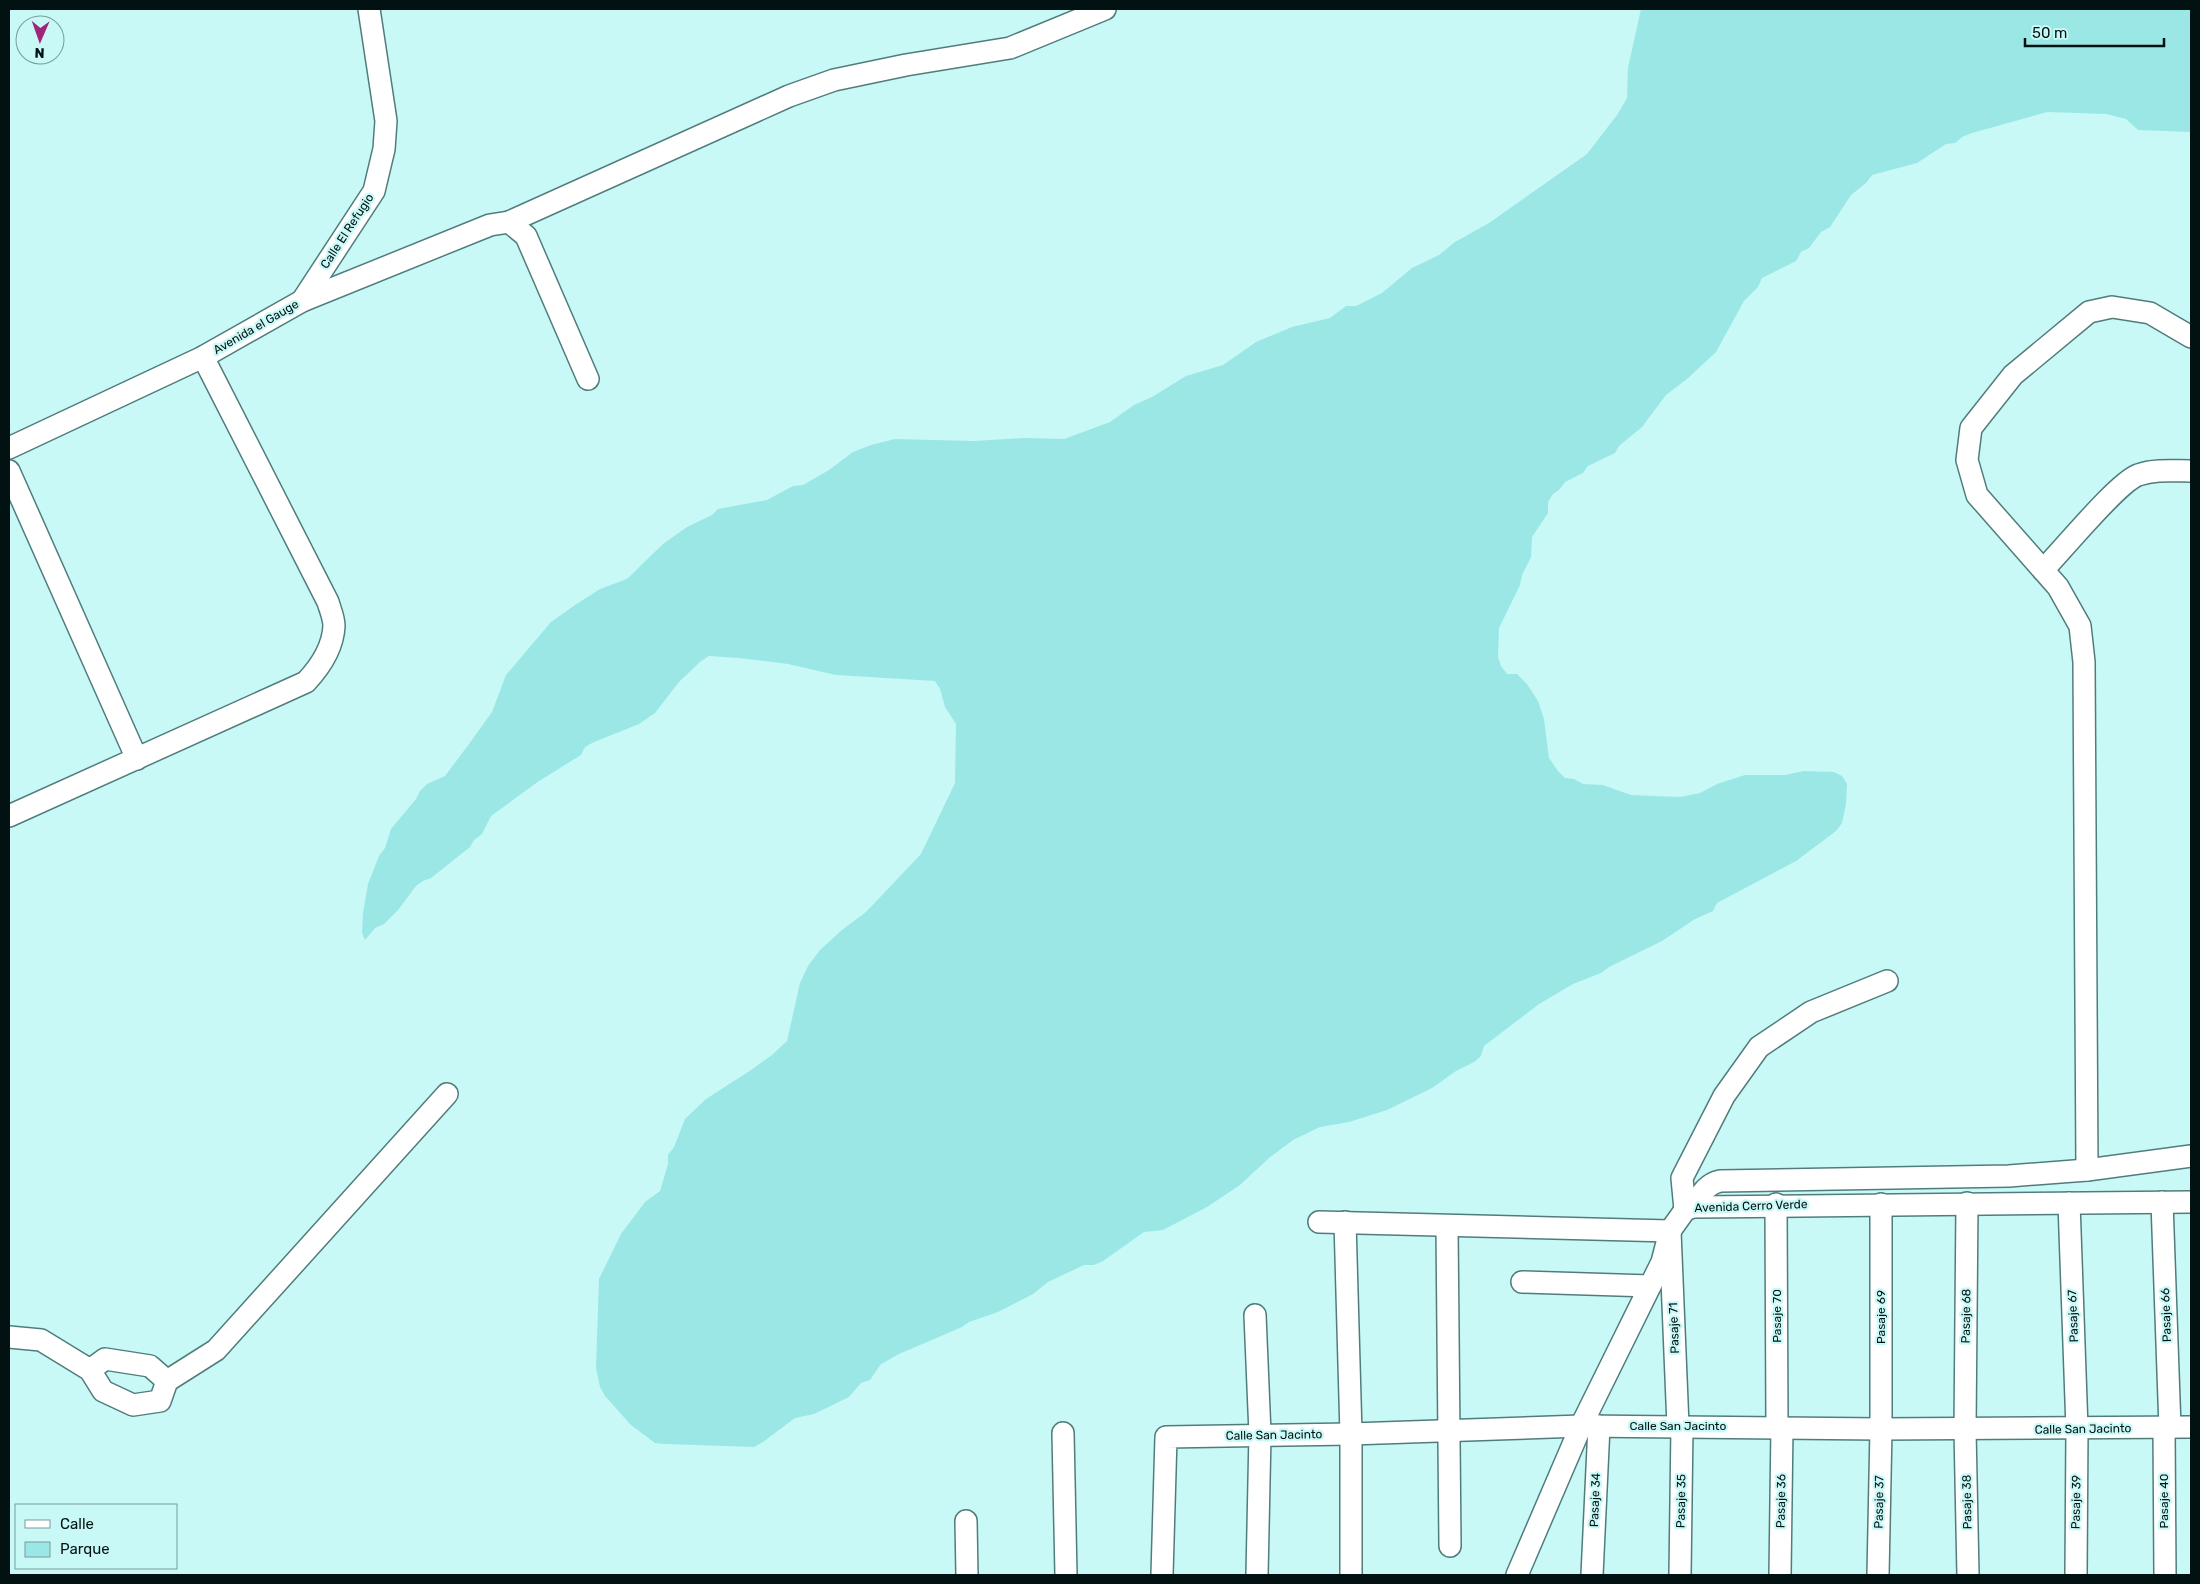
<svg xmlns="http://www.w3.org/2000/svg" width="2200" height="1584" viewBox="0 0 2200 1584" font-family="Rubik,sans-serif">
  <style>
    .green { fill: #9be7e5 }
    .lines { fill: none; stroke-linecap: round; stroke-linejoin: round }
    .minor-casing { stroke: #507d7c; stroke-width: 24 }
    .minor { stroke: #fff; stroke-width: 21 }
    .labels { text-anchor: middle; stroke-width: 4.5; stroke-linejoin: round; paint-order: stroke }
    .street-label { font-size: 12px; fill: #021111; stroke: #c8f9f7 }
  </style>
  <rect width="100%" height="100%" fill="#c8f9f7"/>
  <path class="green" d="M 1641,9 L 2191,9 L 2191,132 L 2138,130 L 2126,119 L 2106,114 L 2047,112 L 1972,133 L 1962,137 L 1955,143 L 1946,144 L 1917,163 L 1872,175 L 1866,183 L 1851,195 L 1830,227 L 1821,232 L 1809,248 L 1801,252 L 1796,261 L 1762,278 L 1758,287 L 1744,301 L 1716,352 L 1687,379 L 1666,395 L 1642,427 L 1619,446 L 1615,453 L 1588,466 L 1583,473 L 1565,482 L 1560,489 L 1553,494 L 1548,502 L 1548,513 L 1532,537 L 1531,557 L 1522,575 L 1520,585 L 1499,628 L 1498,657 L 1501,666 L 1507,674 L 1517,674 L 1527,684 L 1538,701 L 1544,719 L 1549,758 L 1558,771 L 1565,778 L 1574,779 L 1583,784 L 1603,785 L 1631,795 L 1680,797 L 1700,793 L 1717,784 L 1745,775 L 1785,775 L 1804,771 L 1834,772 L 1842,776 L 1847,784 L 1846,804 L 1842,823 L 1836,831 L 1796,861 L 1717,903 L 1713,911 L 1695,919 L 1662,941 L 1609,967 L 1601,973 L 1573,984 L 1539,1004 L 1484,1046 L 1481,1056 L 1474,1062 L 1456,1071 L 1432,1088 L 1387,1110 L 1349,1122 L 1320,1127 L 1293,1140 L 1269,1158 L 1240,1185 L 1207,1207 L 1163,1230 L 1144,1232 L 1103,1261 L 1094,1265 L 1084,1265 L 1048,1282 L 1033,1294 L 998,1312 L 969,1322 L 962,1327 L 899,1354 L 881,1364 L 870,1380 L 861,1383 L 849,1397 L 814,1414 L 795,1418 L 763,1442 L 754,1447 L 665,1444 L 655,1443 L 631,1425 L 605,1396 L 600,1387 L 596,1368 L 599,1279 L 621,1234 L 645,1202 L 660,1191 L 668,1164 L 668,1155 L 674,1147 L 685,1119 L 706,1099 L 748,1072 L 772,1055 L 787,1041 L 800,983 L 808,966 L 820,950 L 842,930 L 866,912 L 921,854 L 955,783 L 956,724 L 945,707 L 940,689 L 935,681 L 836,675 L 788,664 L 739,658 L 709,656 L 701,661 L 679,682 L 655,713 L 639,724 L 594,742 L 585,747 L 581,755 L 539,781 L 491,816 L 482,834 L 474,840 L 470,847 L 431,878 L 423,881 L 416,886 L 398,910 L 384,924 L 375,928 L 365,940 L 362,933 L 363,913 L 368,884 L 379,856 L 385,848 L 391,829 L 416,799 L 420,791 L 427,784 L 445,776 L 469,744 L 492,712 L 506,675 L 551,622 L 575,605 L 600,589 L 627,579 L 663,544 L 687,527 L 712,515 L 718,509 L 767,500 L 793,486 L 803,485 L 829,470 L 853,452 L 871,445 L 895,439 L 974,441 L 1024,438 L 1064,439 L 1110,422 L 1134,405 L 1152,397 L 1186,376 L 1223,365 L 1256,342 L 1292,327 L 1330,318 L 1346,306 L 1356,306 L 1382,293 L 1412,268 L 1439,255 L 1455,242 L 1489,223 L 1587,154 L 1617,115 L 1627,98 L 1628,68 Z"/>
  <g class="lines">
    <g class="minor-casing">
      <g id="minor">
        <path d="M 509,222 L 526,236 L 588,379"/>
        <path d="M 302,301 L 374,191 L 384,149 L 386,121 L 369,9"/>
        <path d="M 9,448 L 203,357 L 302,301 L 490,225 L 509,222 L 789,96 L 834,80 L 906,65 L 1010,48 L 1105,9"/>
        <path d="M 9,471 L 137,759"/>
        <path d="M 2043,570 C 2062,551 2117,483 2138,475 C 2155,469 2173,471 2191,471"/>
        <path d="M 9,816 L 306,682 C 320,667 333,648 334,626 C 334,618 330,609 328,602 L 203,357"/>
        <path d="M 2087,1170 L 2084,662 L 2080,626 L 2058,587 L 1977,495 L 1967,460 L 1971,428 L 2013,375 L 2089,312 L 2112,307 L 2150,313 L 2191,337"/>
        <path d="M 2162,1202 L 2170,1428"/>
        <path d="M 1967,1203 L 1965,1430 L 1968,1575"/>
        <path d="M 2069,1203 L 2077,1429 L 2076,1575"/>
        <path d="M 1776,1204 L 1777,1427"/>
        <path d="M 1693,1207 C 1701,1195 1706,1184 1720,1181 L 2009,1176 L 2087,1170 L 2191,1156"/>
        <path d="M 1685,1210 L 1682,1178 L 1724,1096 L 1759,1047 L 1811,1012 L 1887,981"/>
        <path d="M 1319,1222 L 1670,1231 L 1678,1426"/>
        <path d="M 1345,1222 L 1351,1434 L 1351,1575"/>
        <path d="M 1447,1226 L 1450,1546"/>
        <path d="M 1522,1282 L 1650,1286"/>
        <path d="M 1255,1315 L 1260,1434 L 1257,1575"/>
        <path d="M 9,1337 L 41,1340 L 90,1370 L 103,1391 L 133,1405 L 160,1401 L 167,1381 L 150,1366 L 105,1359 L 90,1370"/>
        <path d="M 167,1381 L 216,1350 L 447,1094"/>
        <path d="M 2164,1428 L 2165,1575"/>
        <path d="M 1063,1433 L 1066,1575"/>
        <path d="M 966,1521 L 967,1575"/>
        <path d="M 1162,1575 L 1166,1437 L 1351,1434 L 1581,1426 L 1881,1429 L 2191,1427"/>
        <path d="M 1517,1575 L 1581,1426 L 1662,1262 L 1670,1231 L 1685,1210 L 1693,1207 L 2191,1202"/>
        <path d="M 1592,1575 L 1599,1426"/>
        <path d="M 1680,1575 L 1682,1426"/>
        <path d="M 1780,1575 L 1782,1427"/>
        <path d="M 1878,1575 L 1881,1429 L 1881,1204"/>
      </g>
    </g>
    <use href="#minor" class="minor"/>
  </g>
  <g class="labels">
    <g class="street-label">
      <text transform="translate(347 231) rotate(-57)" y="4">Calle El Refugio</text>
      <text transform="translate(256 327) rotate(-30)" y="4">Avenida el Gauge</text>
      <text transform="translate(1751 1206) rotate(-2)" y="4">Avenida Cerro Verde</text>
      <text transform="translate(2166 1315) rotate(-92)" y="4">Pasaje 66</text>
      <text transform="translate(1777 1316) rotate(-90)" y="4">Pasaje 70</text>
      <text transform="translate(1966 1316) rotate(-89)" y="4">Pasaje 68</text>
      <text transform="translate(2073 1316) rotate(-92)" y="4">Pasaje 67</text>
      <text transform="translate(1881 1317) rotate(-90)" y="4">Pasaje 69</text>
      <text transform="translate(1674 1328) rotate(-92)" y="4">Pasaje 71</text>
      <text x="1678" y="1430">Calle San Jacinto</text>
      <text transform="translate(2083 1429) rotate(-1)" y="4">Calle San Jacinto</text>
      <text transform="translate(1274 1435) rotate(-1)" y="4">Calle San Jacinto</text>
      <text transform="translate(1595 1500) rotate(-88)" y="4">Pasaje 34</text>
      <text transform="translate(1681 1501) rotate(-89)" y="4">Pasaje 35</text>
      <text transform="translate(1781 1501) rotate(-89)" y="4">Pasaje 36</text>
      <text transform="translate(2164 1501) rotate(-90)" y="4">Pasaje 40</text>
      <text transform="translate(1879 1502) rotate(-89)" y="4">Pasaje 37</text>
      <text transform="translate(1967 1502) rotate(-91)" y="4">Pasaje 38</text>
      <text transform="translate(2076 1502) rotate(-89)" y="4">Pasaje 39</text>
    </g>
  </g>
  <rect width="2200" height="1584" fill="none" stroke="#021111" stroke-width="20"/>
  <rect x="15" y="1504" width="162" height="65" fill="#c8f9f7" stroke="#799c9b"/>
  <rect x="25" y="1520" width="25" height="8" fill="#ffffff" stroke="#799c9b"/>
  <text x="60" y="1529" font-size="15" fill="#021111">Calle</text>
  <rect x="25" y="1542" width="25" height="15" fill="#9be7e5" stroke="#799c9b"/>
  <text x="60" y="1554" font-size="15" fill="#021111">Parque</text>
  <g transform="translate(40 40) rotate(182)"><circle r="24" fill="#c8f9f7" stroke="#799c9b"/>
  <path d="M0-4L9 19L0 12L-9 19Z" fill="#a12579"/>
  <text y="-8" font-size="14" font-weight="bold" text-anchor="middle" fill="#021111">N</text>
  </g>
  <path d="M2025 38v8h139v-8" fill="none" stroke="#021111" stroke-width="2.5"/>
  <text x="2032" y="38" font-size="15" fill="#021111" stroke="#c8f9f7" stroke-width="4" paint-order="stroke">50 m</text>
</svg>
